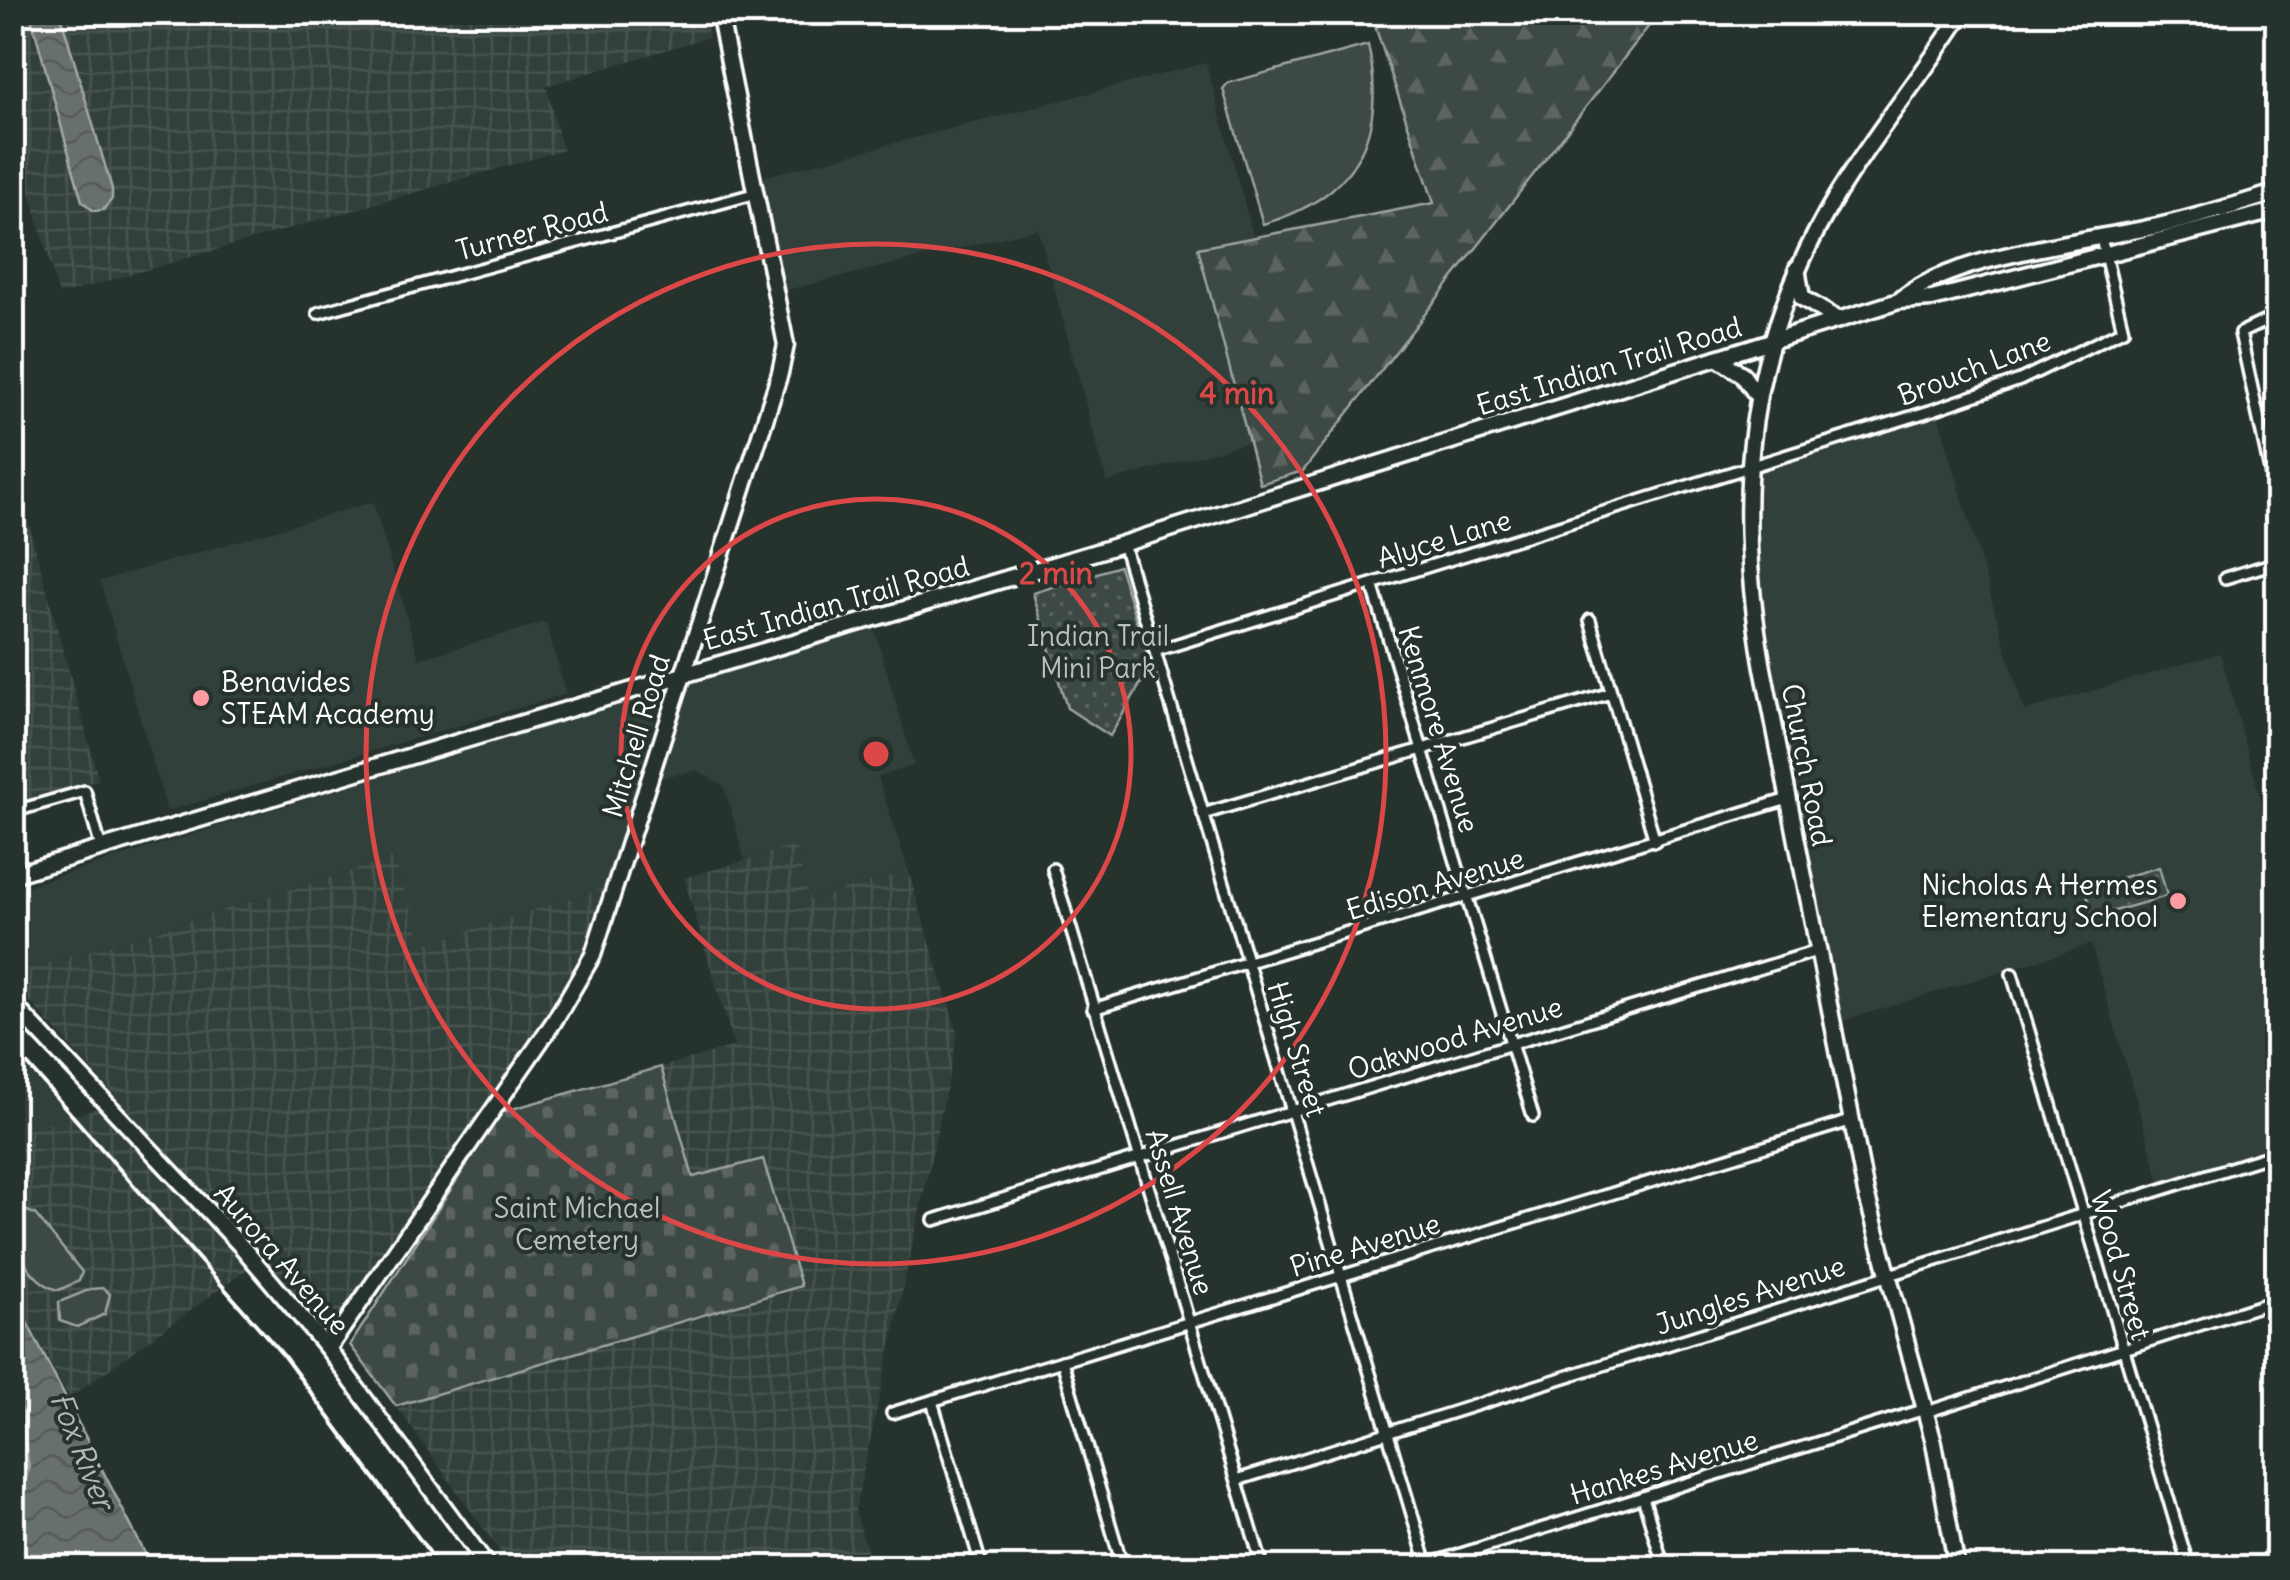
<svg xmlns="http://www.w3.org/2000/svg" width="2290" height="1580" viewBox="0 0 2290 1580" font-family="Delius,sans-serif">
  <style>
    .built { fill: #333f3a }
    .industrial { fill: url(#industrial-grid) }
    .grass { fill: #3e4944; stroke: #9ea4a2; stroke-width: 2.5 }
    .forest { fill: url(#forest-firs); stroke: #9ea4a2; stroke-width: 2.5 }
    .cemetery { fill: url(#cemetery-stones); stroke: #9ea4a2; stroke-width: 2.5 }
    .park { fill: url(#park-dots); stroke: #9ea4a2; stroke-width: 2.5 }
    .water { fill: url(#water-waves); stroke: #a4a9a7; stroke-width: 2.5 }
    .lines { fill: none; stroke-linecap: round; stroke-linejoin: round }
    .street-casing { stroke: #fff; stroke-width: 16 }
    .secondary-casing { stroke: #fff; stroke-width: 21 }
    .street { stroke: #26332d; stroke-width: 9 }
    .secondary { stroke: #26332d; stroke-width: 14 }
    .rail { stroke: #fff; stroke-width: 4 }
    .ring { fill: none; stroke: #dc4848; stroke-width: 5 }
    .poi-dot { fill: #ff9aa2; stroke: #26332d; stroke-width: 4 }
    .labels { text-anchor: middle; stroke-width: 8; stroke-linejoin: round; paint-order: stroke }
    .street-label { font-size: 28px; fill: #fff; stroke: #26332d }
    .park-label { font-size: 28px; fill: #bbbfbe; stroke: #26332d }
    .poi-label { font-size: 28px; fill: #fff; stroke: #26332d; text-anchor: start }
    .water-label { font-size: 30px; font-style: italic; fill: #b3b8b6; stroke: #26332d }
    .centre { fill: #dc4848; stroke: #26332d; stroke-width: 5 }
    .ring-label { font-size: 30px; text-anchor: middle; font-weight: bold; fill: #dc4848; stroke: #26332d; stroke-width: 8; stroke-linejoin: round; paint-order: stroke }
  </style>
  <defs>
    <pattern id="industrial-grid" width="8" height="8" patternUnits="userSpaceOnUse" patternTransform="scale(2.5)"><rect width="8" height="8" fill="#333f3a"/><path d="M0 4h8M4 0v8" fill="none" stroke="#47524e"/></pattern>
    <pattern id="forest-firs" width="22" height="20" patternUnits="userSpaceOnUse" patternTransform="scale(2.5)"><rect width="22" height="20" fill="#3e4944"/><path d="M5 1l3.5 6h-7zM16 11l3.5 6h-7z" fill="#5b6460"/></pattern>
    <pattern id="cemetery-stones" width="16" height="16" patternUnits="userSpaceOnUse" patternTransform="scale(2.5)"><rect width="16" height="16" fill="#3e4944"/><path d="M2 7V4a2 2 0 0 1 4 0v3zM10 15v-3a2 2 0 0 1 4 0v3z" fill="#5b6460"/></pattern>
    <pattern id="park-dots" width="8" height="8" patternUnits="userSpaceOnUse" patternTransform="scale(2.5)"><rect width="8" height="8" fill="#3e4944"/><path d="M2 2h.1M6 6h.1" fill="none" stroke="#5b6460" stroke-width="1.8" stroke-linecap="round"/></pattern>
    <pattern id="water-waves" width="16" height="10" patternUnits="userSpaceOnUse" patternTransform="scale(2.5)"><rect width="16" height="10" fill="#67706c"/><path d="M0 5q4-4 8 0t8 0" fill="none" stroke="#575a59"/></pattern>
  </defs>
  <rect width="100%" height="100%" fill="#26332d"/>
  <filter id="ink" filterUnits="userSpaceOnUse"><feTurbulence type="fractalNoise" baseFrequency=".01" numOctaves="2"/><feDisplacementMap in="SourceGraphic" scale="20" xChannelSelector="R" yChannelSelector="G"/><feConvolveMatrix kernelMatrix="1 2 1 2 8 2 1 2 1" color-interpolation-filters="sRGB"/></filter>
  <g filter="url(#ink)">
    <g class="built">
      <path d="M 1206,63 L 1254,238 L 1198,249 L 1249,442 L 1107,482 L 1038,229 L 782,291 L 759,178 Z"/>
      <path d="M 1938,414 L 2024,711 L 2220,653 L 2277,858 L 2277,1146 L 2160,1182 L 2091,944 L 1836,1023 L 1759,624 L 1750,473 Z"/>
      <path d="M 373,502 L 419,659 L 546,622 L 566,694 L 167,811 L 100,581 Z"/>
      <path d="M 873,624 L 914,765 L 878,777 L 908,870 L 809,900 L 795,847 L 745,860 L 724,786 L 696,770 L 656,779 L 686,680 Z"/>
      <path d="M 664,689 L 608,887 L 422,946 L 394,858 L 13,974 L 13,890 Z"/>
      <path d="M 13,1053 L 70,1117 L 13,1134 Z"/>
    </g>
    <g class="industrial">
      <path d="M 704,12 L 709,37 L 546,86 L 563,150 L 59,295 L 13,132 L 13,13 Z"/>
      <path d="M 13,467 L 99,780 L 13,806 L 12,806 Z"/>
      <path d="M 795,846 L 810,900 L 908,870 L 958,1035 L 855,1510 L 872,1567 L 511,1567 L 396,1406 L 800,1286 L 763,1160 L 693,1178 L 661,1067 L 734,1046 L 684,878 Z"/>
      <path d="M 394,858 L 423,945 L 608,887 L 591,946 L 544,1026 L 333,1343 L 263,1258 L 69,1398 L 13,1293 L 13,1134 L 120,1101 L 13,983 L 13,974 Z"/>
    </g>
    <g class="grass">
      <path d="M 1368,45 C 1388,137 1354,198 1263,224 L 1223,89 L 1228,83 Z"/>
      <path d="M 27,1211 L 35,1214 L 82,1272 L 79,1281 L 59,1290 C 32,1285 9,1243 14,1218 Z"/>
      <path d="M 91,1289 L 103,1288 L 110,1294 L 105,1314 L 77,1327 L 60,1321 L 59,1302 Z"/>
    </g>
    <path class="forest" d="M 1521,12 L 1659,13 L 1303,471 L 1260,484 L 1198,248 L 1434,203 L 1374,23 Z"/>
    <path class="cemetery" d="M 661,1067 L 693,1177 L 763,1159 L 801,1286 L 396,1406 L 350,1345 L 501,1112 Z"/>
    <g class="park">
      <path d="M 1119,566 L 1151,666 L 1110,736 L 1067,708 L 1033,593 Z"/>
      <path d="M 2159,867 L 2167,896 L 2094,917 L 2085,888 Z"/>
      <path d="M 12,1384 L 19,1391 L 29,1469 L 25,1481 L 13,1479 Z"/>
    </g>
    <g class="water">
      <path d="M 30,13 L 60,13 L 112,189 L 112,199 L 103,210 L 94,211 L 82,201 Z"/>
      <path d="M 12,1293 L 152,1567 L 13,1567 L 13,1479 L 25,1480 L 29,1469 L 19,1391 L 13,1384 Z"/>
    </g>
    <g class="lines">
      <g class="street-casing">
        <g id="street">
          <path d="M 2271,96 L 2278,94"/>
          <path d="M 318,313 L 757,193"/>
          <path d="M 2278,315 L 2240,333 L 2278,507"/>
          <path d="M 1123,544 L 1428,1568"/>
          <path d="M 2225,578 L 2278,562"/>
          <path d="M 1372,584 L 1533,1116"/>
          <path d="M 1590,620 L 1655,841"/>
          <path d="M 1155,651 L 1930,411 L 2020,380 L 2123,330 L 2101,238"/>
          <path d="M 12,812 L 85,791 L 101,848"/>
          <path d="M 1203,814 L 1611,693"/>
          <path d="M 1053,869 L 1263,1568"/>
          <path d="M 2012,974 L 2189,1568"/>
          <path d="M 1093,1009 L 1788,799"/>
          <path d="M 934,1220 L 1817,951"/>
          <path d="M 2268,1303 L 2278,1335"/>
          <path d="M 1062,1361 L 1123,1568"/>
          <path d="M 932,1401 L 982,1568"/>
          <path d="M 1926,1412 L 2278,1300"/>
          <path d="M 892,1413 L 1850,1121"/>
          <path d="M 1237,1480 L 2278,1153"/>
          <path d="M 1643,1497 L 1664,1568"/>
          <path d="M 1416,1568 L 1925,1409"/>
          <path d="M 1935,1568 L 1956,1561"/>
        </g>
      </g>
      <g class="secondary-casing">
        <g id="secondary">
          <path d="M 1797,268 L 1802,298 L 1839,320"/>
          <path d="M 1900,300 C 1952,255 2089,241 2158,226 C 2199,217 2238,204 2278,192"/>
          <path d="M 1717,358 L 1742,374 L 1758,397"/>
          <path d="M 12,875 L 1106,549 L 1899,301 L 1932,299 L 2278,210"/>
          <path d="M 12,1003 L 242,1247 L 328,1349 L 489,1568"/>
          <path d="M 328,1349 L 553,1023 L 593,955 L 780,373 L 786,345 L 719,12"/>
          <path d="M 1957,1568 L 1934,1443 L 1866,1193 L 1763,668 C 1732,495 1746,345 1838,193 C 1876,131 1924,74 1963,12"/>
          <path d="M 2258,1568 L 2278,1561"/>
        </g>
      </g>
      <use href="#street" class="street"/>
      <use href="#secondary" class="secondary"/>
      <path class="rail" d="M 12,1047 L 283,1355 L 441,1568"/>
    </g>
  </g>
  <g class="ring">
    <circle cx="876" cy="754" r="255"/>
    <circle cx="876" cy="754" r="510"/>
  </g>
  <g class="poi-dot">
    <circle cx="201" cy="698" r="10"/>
    <circle cx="2178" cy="901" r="10"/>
  </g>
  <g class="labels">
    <g class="street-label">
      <text transform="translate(532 231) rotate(-15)" y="10">Turner Road</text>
      <text transform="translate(1609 366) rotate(-17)" y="10">East Indian Trail Road</text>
      <text transform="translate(1974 368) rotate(-21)" y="10">Brouch Lane</text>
      <text transform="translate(1444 539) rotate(-17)" y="10">Alyce Lane</text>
      <text transform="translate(836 603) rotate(-16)" y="10">East Indian Trail Road</text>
      <text transform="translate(1439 729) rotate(73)" y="10">Kenmore Avenue</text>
      <text transform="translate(636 736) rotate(-73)" y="10">Mitchell Road</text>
      <text transform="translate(1807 765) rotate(79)" y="10">Church Road</text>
      <text transform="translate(1435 884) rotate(-17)" y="10">Edison Avenue</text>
      <text transform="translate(1455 1038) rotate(-17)" y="10">Oakwood Avenue</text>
      <text transform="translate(1297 1049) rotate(73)" y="10">High Street</text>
      <text transform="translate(1180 1212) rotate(73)" y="10">Assell Avenue</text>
      <text transform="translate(1365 1245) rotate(-17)" y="10">Pine Avenue</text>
      <text transform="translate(282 1259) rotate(49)" y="10">Aurora Avenue</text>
      <text transform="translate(2121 1265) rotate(74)" y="10">Wood Street</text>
      <text transform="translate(1750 1295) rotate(-18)" y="10">Jungles Avenue</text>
      <text transform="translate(1664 1467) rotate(-17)" y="10">Hankes Avenue</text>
    </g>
    <g class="park-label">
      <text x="1098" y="646">Indian Trail<tspan x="1098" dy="32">Mini Park</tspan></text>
      <text x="577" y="1218">Saint Michael<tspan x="577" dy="32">Cemetery</tspan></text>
    </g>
    <g class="poi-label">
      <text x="221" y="692">Benavides<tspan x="221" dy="32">STEAM Academy</tspan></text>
      <text x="2158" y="895" text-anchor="end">Nicholas A Hermes<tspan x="2158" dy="32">Elementary School</tspan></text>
    </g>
    <g class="water-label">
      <text transform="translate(82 1451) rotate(68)" y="10">Fox River</text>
    </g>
  </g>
  <circle cx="876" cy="754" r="15" class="centre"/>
  <g class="ring-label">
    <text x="1237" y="404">4 min</text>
    <text x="1056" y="584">2 min</text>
  </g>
  <rect width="2290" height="1580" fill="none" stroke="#26332d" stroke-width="50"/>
  <rect x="25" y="25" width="2240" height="1530" fill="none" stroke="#fff" stroke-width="4" filter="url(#ink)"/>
</svg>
